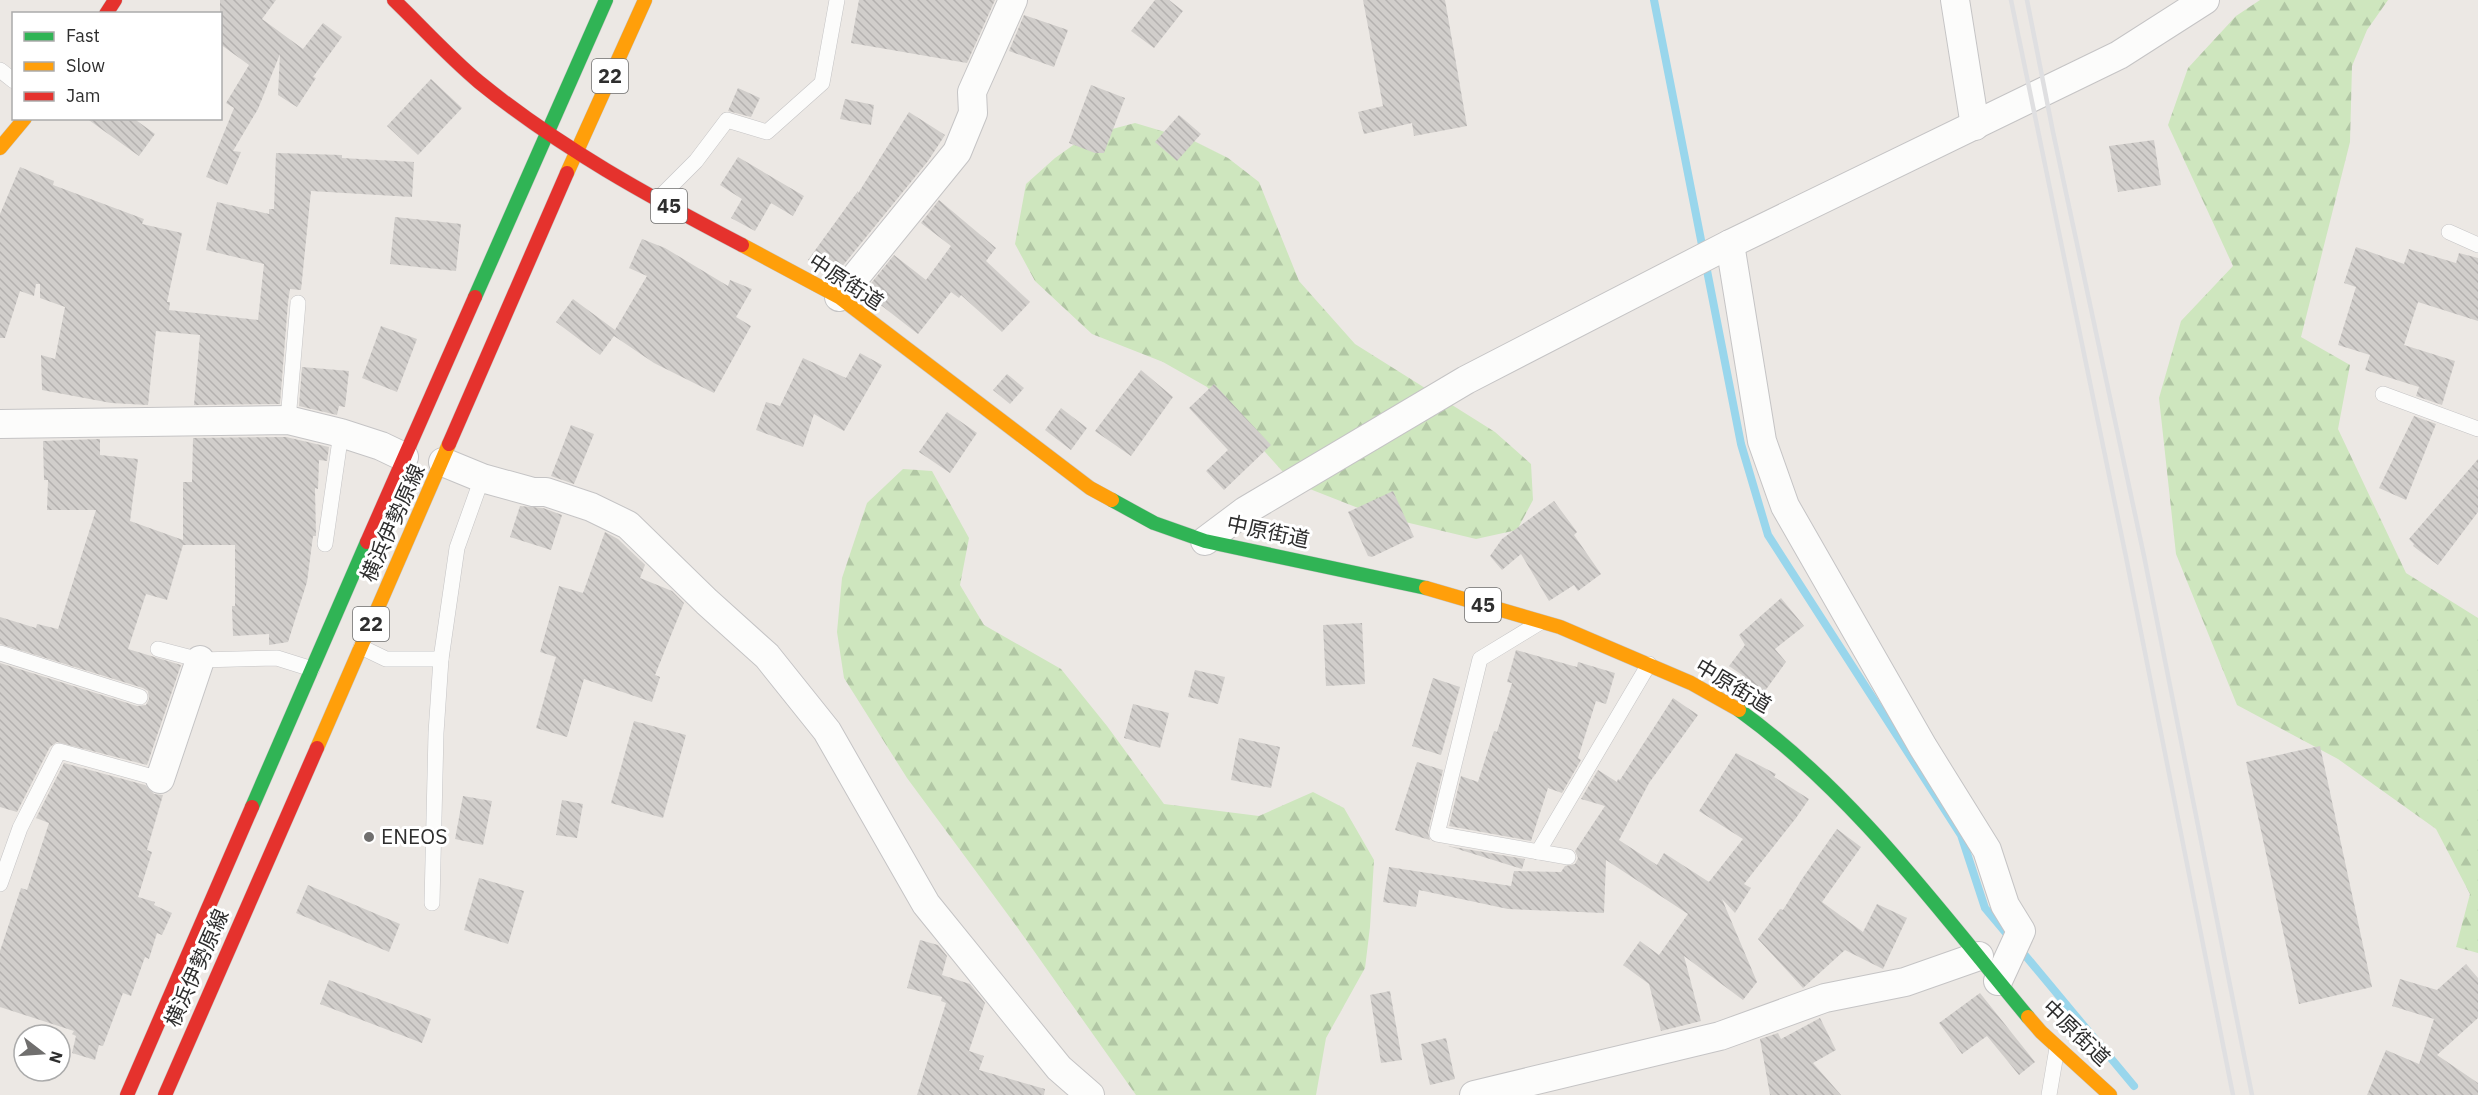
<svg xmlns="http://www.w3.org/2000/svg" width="2478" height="1095" viewBox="0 0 2478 1095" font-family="'IBM Plex Sans','Noto Sans JP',sans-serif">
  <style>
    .forest { fill: url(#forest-firs) }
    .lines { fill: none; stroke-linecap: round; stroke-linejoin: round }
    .stream { stroke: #99d6ec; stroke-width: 8 }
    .building { fill: url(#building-back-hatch) }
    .lane-casing { stroke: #c5c4c5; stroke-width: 16 }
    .street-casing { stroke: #c5c4c5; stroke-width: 30 }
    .fast-casing { stroke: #c6c5c4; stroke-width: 15 }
    .slow-casing { stroke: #c6c5c4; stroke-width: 15 }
    .jam-casing { stroke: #c6c5c4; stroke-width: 15 }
    .lane { stroke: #fcfcfb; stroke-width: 15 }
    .street { stroke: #fcfcfb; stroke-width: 28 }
    .fast { stroke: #30b455; stroke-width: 14 }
    .slow { stroke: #ff9f0a; stroke-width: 14 }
    .jam { stroke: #e5322d; stroke-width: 14 }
    .rail { stroke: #dfdfe1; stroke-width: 4.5 }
    .poi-dot { fill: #706f6e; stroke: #fff; stroke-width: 2 }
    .labels { text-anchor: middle; stroke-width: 6; stroke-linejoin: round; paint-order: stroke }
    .shield { fill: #fff; stroke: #6d6d6d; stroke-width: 1.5 }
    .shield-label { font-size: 20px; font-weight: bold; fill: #2e2e2e }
    .street-label { font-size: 21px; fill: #2e2e2e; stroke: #fff }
    .poi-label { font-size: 21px; fill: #2e2e2e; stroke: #fff; text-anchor: start }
  </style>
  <defs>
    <pattern id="forest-firs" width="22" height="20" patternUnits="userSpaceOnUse" patternTransform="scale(1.5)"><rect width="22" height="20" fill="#cee6be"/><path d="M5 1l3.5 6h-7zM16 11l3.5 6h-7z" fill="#b1c6a4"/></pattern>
    <pattern id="building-back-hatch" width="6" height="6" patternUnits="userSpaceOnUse" patternTransform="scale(1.5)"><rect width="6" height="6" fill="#d1cecb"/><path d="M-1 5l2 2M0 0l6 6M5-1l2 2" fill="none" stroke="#b4b1af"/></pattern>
  </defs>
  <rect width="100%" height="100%" fill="#ece8e4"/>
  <g class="forest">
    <path d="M 2260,0 L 2388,0 L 2367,30 L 2352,66 L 2350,142 L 2301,337 L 2350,365 L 2338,429 L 2406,573 L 2478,618 L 2478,953 L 2456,947 L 2470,894 L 2436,829 L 2338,759 L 2237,705 L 2176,554 L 2159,398 L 2181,321 L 2233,266 L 2168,125 L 2188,68 L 2236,16 Z"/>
    <path d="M 1135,123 L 1192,140 L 1228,158 L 1259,182 L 1299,281 L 1355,344 L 1495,432 L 1531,464 L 1533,500 L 1517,530 L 1476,539 L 1376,515 L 1292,482 L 1207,387 L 1163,362 L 1092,334 L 1035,281 L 1015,244 L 1026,184 L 1055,158 L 1086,136 Z"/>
    <path d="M 903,469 L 932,471 L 969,538 L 960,585 L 984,625 L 1061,669 L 1107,726 L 1164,804 L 1259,816 L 1313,792 L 1344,808 L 1374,860 L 1370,927 L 1365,968 L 1326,1038 L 1316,1095 L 1136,1095 L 1017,927 L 907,778 L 844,678 L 837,632 L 842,578 L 867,503 Z"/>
  </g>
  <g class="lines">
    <g class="stream">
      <path d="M 1654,0 L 1741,444 L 1768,535 L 1961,835 L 1985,908 L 2011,939"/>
      <path d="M 2019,948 L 2134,1086"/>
    </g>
  </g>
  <g class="building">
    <path d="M 220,0 L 276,0 L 262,19 L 303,49 L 323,23 L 342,37 L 313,77 L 316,78 L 297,107 L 278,95 L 280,54 L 258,109 L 233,151 L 241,152 L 227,185 L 206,177 L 234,108 L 226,103 L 249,65 L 220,44 Z"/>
    <path d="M 859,0 L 995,0 L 967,63 L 851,43 Z"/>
    <path d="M 1155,0 L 1169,0 L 1183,11 L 1154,48 L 1131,31 Z"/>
    <path d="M 1363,0 L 1445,0 L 1467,126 L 1414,136 L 1412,123 L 1364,134 L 1358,112 L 1383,106 Z"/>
    <path d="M 1024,15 L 1068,30 L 1054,67 L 1009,51 Z"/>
    <path d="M 431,79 L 462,108 L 418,155 L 387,126 Z"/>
    <path d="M 1091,85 L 1125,98 L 1104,153 L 1095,153 L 1069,143 Z"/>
    <path d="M 738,88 L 760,98 L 751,117 L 728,111 Z"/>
    <path d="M 845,99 L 874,105 L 871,125 L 840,119 Z"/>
    <path d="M 909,112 L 945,135 L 928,161 L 836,274 L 808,260 L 858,191 L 857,195 Z"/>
    <path d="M 1179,115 L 1201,134 L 1177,161 L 1155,142 Z"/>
    <path d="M 86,118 L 133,118 L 155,134 L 139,156 Z"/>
    <path d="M 2154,140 L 2161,185 L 2118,192 L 2109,146 Z"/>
    <path d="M 276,153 L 342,155 L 342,158 L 414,162 L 412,197 L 311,191 L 301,290 L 290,289 L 288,302 L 280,404 L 194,405 L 200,335 L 156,331 L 148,405 L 111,403 L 42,390 L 41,355 L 55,359 L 65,307 L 40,298 L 40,284 L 36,284 L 34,296 L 20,291 L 5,338 L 0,338 L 0,214 L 20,167 L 54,181 L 53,185 L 144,219 L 142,224 L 182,233 L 167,302 L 170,302 L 169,310 L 258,320 L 264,264 L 206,250 L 217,202 L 269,214 L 269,209 L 274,209 Z"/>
    <path d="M 738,157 L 804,196 L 793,216 L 771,203 L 755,231 L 731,218 L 742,199 L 720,185 Z"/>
    <path d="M 939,200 L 996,248 L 986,261 L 1030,302 L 1002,332 L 961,295 L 959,298 L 951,292 L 918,334 L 864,292 L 894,255 L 926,280 L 951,246 L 921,223 Z"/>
    <path d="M 395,217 L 461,224 L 456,271 L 390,264 Z"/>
    <path d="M 642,239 L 665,248 L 728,286 L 730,280 L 752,289 L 736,317 L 751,326 L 714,393 L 654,363 L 614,336 L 600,355 L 556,322 L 573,299 L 615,330 L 647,276 L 629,268 Z"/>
    <path d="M 2356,247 L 2404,264 L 2409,249 L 2456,263 L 2459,253 L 2478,258 L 2478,321 L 2418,302 L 2404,345 L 2455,361 L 2442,405 L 2416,396 L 2419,387 L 2365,370 L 2370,355 L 2338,345 L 2356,287 L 2344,283 Z"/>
    <path d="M 381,326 L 417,339 L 397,392 L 362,378 Z"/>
    <path d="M 860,353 L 882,365 L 844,431 L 814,414 L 803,447 L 756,430 L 766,402 L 780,406 L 803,358 L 846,378 Z"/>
    <path d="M 302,367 L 349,371 L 345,407 L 339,406 L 337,415 L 299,406 Z"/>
    <path d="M 1141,370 L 1173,397 L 1131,456 L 1095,431 Z"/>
    <path d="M 1007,374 L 1024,388 L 1010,404 L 993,390 Z"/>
    <path d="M 1214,384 L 1271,445 L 1224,490 L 1206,471 L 1228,450 L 1189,408 Z"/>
    <path d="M 1061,408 L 1087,428 L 1071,450 L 1045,430 Z"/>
    <path d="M 947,412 L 977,433 L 950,473 L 919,452 Z"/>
    <path d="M 2414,416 L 2436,424 L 2406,500 L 2379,488 Z"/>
    <path d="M 571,425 L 594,434 L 574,484 L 551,476 Z"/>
    <path d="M 286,437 L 329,447 L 327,461 L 319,460 L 318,489 L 315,488 L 316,536 L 313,536 L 307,582 L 288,642 L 269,645 L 269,634 L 233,636 L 232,606 L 235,606 L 235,545 L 183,545 L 167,600 L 146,594 L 128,649 L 181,665 L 147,765 L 57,742 L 50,747 L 17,812 L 0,807 L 0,663 L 137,706 L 146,705 L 149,699 L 148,691 L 143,688 L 0,644 L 0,617 L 36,628 L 37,624 L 58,629 L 96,510 L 47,510 L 48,480 L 44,480 L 43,441 L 100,439 L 100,455 L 138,459 L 130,521 L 183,540 L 183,482 L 192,482 L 193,438 Z"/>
    <path d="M 2478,459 L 2478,512 L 2438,565 L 2413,546 L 2414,544 L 2409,539 Z"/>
    <path d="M 1393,491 L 1414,537 L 1372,557 L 1368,556 L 1348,512 Z"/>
    <path d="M 1554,501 L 1577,532 L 1574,535 L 1601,574 L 1578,591 L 1574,585 L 1549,601 L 1521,554 L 1502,570 L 1490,556 L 1502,539 Z"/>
    <path d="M 520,506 L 543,508 L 562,515 L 551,550 L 510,537 Z"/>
    <path d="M 605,532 L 618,539 L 645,565 L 640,578 L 672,591 L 684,603 L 655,675 L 660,677 L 652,702 L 584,679 L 567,737 L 536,728 L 556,657 L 540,652 L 559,586 L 583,593 Z"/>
    <path d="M 1781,598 L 1804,626 L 1775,649 L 1786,662 L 1762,695 L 1742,681 L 1745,677 L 1729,666 L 1745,645 L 1739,635 Z"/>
    <path d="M 1362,623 L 1365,684 L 1326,686 L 1323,625 Z"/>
    <path d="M 1516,650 L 1577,667 L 1578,662 L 1615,673 L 1606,704 L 1596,701 L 1578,758 L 1581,760 L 1562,793 L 1548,788 L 1531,841 L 1449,826 L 1461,776 L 1478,782 L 1494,731 L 1497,732 L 1512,683 L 1507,682 Z"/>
    <path d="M 1195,670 L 1225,677 L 1218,704 L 1188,697 Z"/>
    <path d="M 1433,678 L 1460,687 L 1441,755 L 1412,746 Z"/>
    <path d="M 1673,698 L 1698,715 L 1649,783 L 1619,840 L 1657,865 L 1664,853 L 1709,882 L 1743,839 L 1699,811 L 1736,753 L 1776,774 L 1774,777 L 1809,799 L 1796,818 L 1744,884 L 1751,888 L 1735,913 L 1722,899 L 1757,982 L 1743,1000 L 1684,956 L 1701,1021 L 1661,1031 L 1649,984 L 1623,965 L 1640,941 L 1659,955 L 1688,914 L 1606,860 L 1604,913 L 1508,909 L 1419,890 L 1416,907 L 1383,902 L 1389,867 L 1511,886 L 1514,871 L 1561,872 L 1565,866 L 1575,864 L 1578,858 L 1575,851 L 1605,806 L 1581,799 L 1598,770 L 1617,782 L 1618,779 L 1620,780 Z"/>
    <path d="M 1133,704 L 1169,713 L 1160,748 L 1124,738 Z"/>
    <path d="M 634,721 L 686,735 L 663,818 L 611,803 Z"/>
    <path d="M 1239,738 L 1280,747 L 1271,788 L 1231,780 Z"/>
    <path d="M 2320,746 L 2372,987 L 2299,1004 L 2246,762 Z"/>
    <path d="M 1417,762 L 1443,770 L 1428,832 L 1430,840 L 1395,830 Z"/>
    <path d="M 64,763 L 145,785 L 154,794 L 163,795 L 147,850 L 152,852 L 138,897 L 155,902 L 154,905 L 172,913 L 162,935 L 157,933 L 149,959 L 145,957 L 131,996 L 123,993 L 103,1046 L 99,1045 L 95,1060 L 72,1053 L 76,1036 L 72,1034 L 74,1031 L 0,1007 L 0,951 L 21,888 L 27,890 L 49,823 L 36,818 Z"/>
    <path d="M 463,796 L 492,801 L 483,845 L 455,839 Z"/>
    <path d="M 562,800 L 583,804 L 577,838 L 556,835 Z"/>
    <path d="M 1837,829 L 1861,847 L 1822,902 L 1863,932 L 1877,904 L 1907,918 L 1883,969 L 1845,950 L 1803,988 L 1758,939 L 1780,909 L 1783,910 L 1802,879 Z"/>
    <path d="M 1448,846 L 1525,859 L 1522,869 Z"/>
    <path d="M 479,878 L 524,891 L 508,944 L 464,930 Z"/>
    <path d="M 308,885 L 400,924 L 389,952 L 296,913 Z"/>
    <path d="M 920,940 L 938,945 L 947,956 L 942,975 L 970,984 L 985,1003 L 969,1051 L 984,1056 L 979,1070 L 1045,1089 L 1044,1095 L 917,1095 L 946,1003 L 941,1001 L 942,997 L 907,988 Z"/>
    <path d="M 2466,964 L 2478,978 L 2478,1018 L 2437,1055 L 2478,1083 L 2478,1095 L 2367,1095 L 2386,1050 L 2419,1064 L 2434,1019 L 2392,1006 L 2400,979 L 2437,990 Z"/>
    <path d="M 329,980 L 431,1019 L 422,1043 L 320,1004 Z"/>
    <path d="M 1390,991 L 1402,1060 L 1381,1063 L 1370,995 Z"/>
    <path d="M 1980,993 L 2035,1062 L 2019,1075 L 1987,1036 L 1962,1054 L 1939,1023 Z"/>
    <path d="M 1820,1018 L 1836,1050 L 1813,1063 L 1841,1095 L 1770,1095 L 1760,1039 L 1778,1033 L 1781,1039 Z"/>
    <path d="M 1446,1038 L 1455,1079 L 1430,1085 L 1421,1044 Z"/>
  </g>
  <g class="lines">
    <g class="lane-casing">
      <g id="lane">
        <path d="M 0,70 L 14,81"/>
        <path d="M 657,200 L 696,161 L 727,120 L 767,132 L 822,83 L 837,0"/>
        <path d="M 2449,232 L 2478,245"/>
        <path d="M 2383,394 L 2478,429"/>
        <path d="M 288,420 L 298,303"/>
        <path d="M 325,544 L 341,433"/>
        <path d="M 1539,623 L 1480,659 L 1437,834 L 1568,857"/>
        <path d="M 361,647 L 386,659 L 441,659"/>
        <path d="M 158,649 L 200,660 L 277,658 L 312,669"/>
        <path d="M 0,653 L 140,697"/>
        <path d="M 1538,852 L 1649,664"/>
        <path d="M 0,884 L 20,828 L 59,751 L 160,779"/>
        <path d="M 432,903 L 436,733 L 441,659 L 457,548 L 482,478"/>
        <path d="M 2049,1095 L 2057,1048"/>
      </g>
    </g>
    <g class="street-casing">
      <g id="street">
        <path d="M 1955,0 L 1975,126"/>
        <path d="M 1730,244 L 1762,441 L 1785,506 L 1923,747 L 1987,850 L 2005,905 L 2021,931 L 1998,981"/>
        <path d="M 839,297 L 957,152 L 973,113 L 972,92 L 1013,0"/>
        <path d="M 0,424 L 288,420 L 341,433 L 381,446 L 404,457"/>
        <path d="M 443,462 L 482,478 L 533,492 L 546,492 L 591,507 L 628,525 L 707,602 L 767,656 L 827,731 L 926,904 L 1059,1068 L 1090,1095"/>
        <path d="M 1205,541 L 1245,511 L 1466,380 L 1730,244 L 2119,55 L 2205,0"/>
        <path d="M 160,779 L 200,660"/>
        <path d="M 1474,1095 L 1720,1036 L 1825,998 L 1905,982 L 1979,956"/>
      </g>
    </g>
    <g class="fast-casing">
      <g id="fast">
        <path d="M 475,297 L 606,0"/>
        <path d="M 1112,500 L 1154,523 L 1205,541 L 1426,588"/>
        <path d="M 1739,710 C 1854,793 1938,909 2028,1017"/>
        <path d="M 252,807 L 367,542"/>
      </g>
    </g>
    <g class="slow-casing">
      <g id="slow">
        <path d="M 0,148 L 25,118"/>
        <path d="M 567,173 L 645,0"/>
        <path d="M 742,245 L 839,297 L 1090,488 L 1112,500"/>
        <path d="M 1426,588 L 1560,627 L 1691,683 L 1739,710"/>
        <path d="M 317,748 L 449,444"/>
        <path d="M 2028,1017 L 2041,1032 L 2110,1095"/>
      </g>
    </g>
    <g class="jam-casing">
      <g id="jam">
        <path d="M 394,0 C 422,27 449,57 479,82 C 560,148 650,197 742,245"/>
        <path d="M 106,14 L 115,0"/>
        <path d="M 449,444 L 567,173"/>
        <path d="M 367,542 L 475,297"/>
        <path d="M 127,1095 L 252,807"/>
        <path d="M 165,1095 L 317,748"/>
      </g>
    </g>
    <use href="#lane" class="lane"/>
    <use href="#street" class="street"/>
    <use href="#fast" class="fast"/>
    <use href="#slow" class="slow"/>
    <use href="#jam" class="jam"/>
    <g class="rail">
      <path d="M 2011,0 L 2126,557 L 2233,1095"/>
      <path d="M 2027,0 L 2053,132 L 2144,556 L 2252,1095"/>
    </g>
  </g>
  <circle class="poi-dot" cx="369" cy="837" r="6"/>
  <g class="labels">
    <g class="shield">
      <rect x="592" y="59" width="36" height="34" rx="4.5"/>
      <rect x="651" y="189" width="36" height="34" rx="4.5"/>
      <rect x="1465" y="588" width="36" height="34" rx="4.5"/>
      <rect x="353" y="607" width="36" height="34" rx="4.5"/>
    </g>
    <g class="shield-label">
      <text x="610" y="83">22</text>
      <text x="669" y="213">45</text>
      <text x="1483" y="612">45</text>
      <text x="371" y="631">22</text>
    </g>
    <g class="street-label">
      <text transform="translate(846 282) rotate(33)" y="7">中原街道</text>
      <text transform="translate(393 523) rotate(-66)" y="7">横浜伊勢原線</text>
      <text transform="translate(1268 532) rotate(12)" y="7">中原街道</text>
      <text transform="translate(1733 686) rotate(31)" y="7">中原街道</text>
      <text transform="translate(197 968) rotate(-66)" y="7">横浜伊勢原線</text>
      <text transform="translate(2076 1033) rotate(44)" y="7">中原街道</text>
    </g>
    <g class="poi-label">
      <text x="381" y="844">ENEOS</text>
    </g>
  </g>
  <rect x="12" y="12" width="210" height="108" fill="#ffffff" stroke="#ababab" stroke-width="1.5"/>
  <rect x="24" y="32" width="30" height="9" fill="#30b455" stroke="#ababab" stroke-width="1.5"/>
  <text x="66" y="42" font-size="18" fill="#2e2e2e">Fast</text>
  <rect x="24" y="62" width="30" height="9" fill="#ff9f0a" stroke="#ababab" stroke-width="1.5"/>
  <text x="66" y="72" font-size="18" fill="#2e2e2e">Slow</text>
  <rect x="24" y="92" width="30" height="9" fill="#e5322d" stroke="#ababab" stroke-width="1.5"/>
  <text x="66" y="102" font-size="18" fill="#2e2e2e">Jam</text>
  <g transform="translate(42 1053) rotate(107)"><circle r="28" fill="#ffffff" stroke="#ababab" stroke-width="1.5"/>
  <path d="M0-4.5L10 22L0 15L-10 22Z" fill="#706f6e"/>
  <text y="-9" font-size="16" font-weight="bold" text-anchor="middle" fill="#2e2e2e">N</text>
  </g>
</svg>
